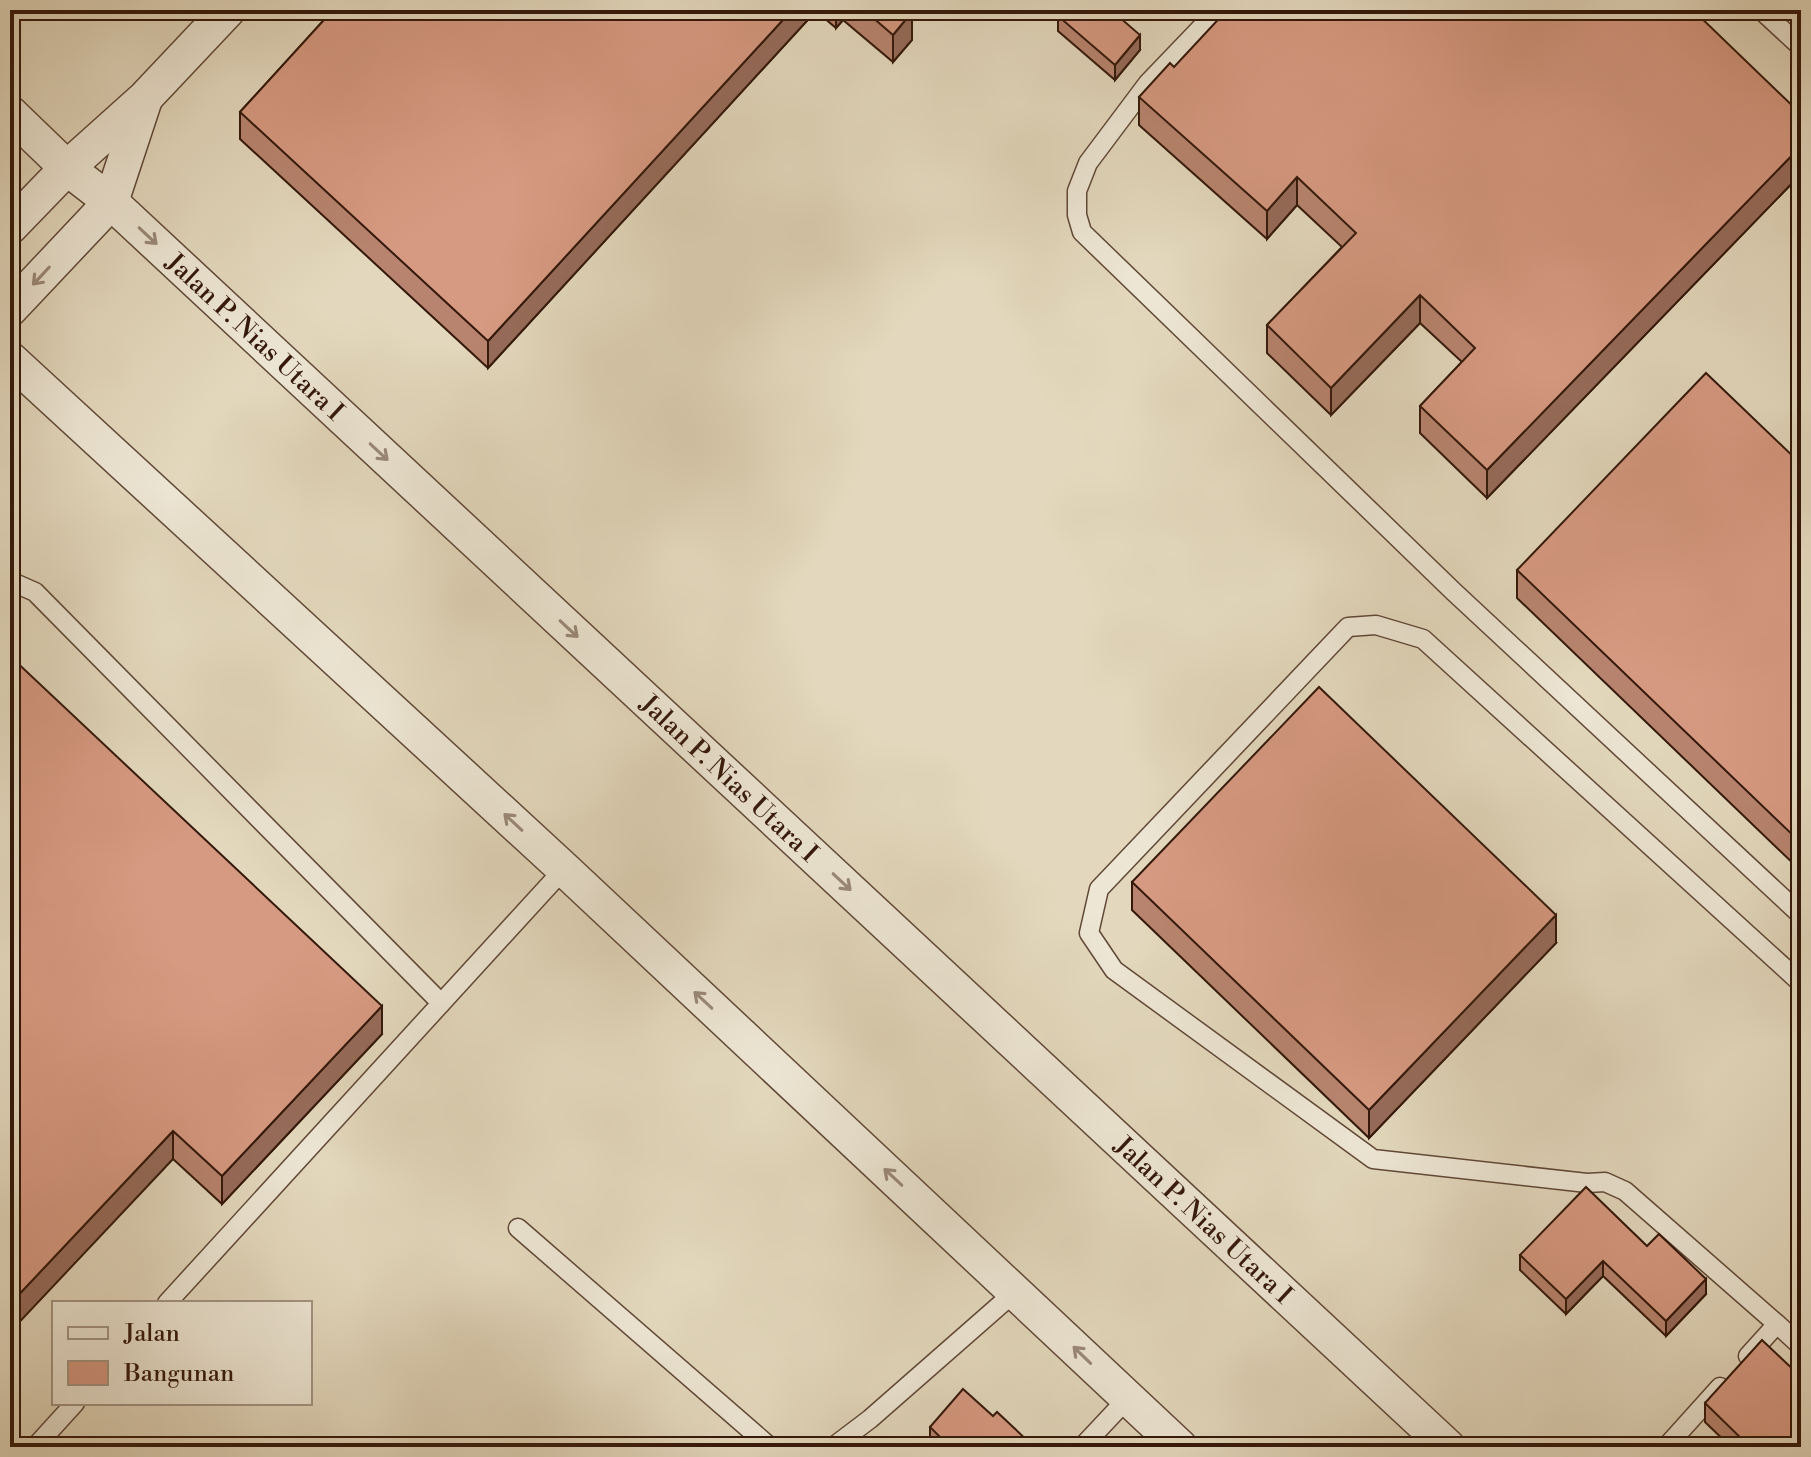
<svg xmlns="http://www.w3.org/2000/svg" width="1811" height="1457" viewBox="0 0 1811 1457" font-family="'Libre Bodoni',serif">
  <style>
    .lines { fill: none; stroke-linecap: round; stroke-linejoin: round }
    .lane-casing { stroke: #604837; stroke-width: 21 }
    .street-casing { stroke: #604837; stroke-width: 37 }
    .lane { stroke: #ede6d4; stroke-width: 18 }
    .street { stroke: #ede6d4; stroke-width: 34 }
    .wall { fill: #b8846f; stroke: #34180a; stroke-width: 2 }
    .shaded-wall { fill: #966b5a; stroke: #34180a; stroke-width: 2 }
    .building { fill: #d69981; stroke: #34180a; stroke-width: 2 }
    .oneway { stroke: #9a8979 }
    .labels { text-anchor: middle; stroke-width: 8; stroke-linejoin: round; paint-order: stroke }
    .street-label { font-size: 26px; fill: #34180a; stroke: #ede6d4 }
  </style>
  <rect width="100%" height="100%" fill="#e3d8bd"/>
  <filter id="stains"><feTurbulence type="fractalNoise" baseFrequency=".0025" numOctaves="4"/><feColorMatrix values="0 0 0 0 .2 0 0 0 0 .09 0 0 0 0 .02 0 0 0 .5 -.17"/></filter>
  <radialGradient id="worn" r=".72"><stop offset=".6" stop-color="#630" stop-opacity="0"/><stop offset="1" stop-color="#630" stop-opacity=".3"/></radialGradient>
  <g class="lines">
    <g class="lane-casing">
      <g id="lane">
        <path d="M 1218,10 L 1148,83 L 1088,163 L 1077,191 L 1077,215 L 1082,232 L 1454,592 L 1801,915"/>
        <path d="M 1761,10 L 1801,47"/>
        <path d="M 10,581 L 35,592 L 441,1003"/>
        <path d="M 518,1228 L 770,1447"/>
        <path d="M 167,1303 L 564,869"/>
        <path d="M 1777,1324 L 1625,1191 L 1605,1182 L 1587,1183 L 1373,1159 L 1114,970 L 1089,933 L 1099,889 L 1348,627 L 1376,625 L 1423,639 L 1801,983"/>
        <path d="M 1748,1356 L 1777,1324 L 1801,1346"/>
        <path d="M 35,1447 L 75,1403"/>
        <path d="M 833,1447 L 870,1419 L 1016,1291"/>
        <path d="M 1082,1447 L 1127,1399"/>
        <path d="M 1666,1447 L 1720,1387"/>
      </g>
    </g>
    <g class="street-casing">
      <g id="street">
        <path id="s1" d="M 10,113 L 67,168 L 111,202 L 1448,1447"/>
        <path d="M 10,227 L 67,168 L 145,98 L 228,10"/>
        <path d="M 10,309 L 111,202 L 145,99"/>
        <path d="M 10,359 L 564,869 L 1180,1447"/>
      </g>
    </g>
    <use href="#lane" class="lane"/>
    <use href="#street" class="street"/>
  </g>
  <g class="wall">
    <path d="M 333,10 L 910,10 L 912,40 L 893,62 L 843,20 L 836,28 L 816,11 L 488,368 L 240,139 L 240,112 Z"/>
    <path d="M 1058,16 L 1140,50 L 1115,80 L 1058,31 Z"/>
    <path d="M 1174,67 L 1801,114 L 1801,174 L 1487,498 L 1420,433 L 1420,406 L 1462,362 L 1420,323 L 1331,415 L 1267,353 L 1267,325 L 1342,247 L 1297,205 L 1267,239 L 1139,125 L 1139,97 Z"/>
    <path d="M 1801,464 L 1801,871 L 1517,598 L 1517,570 Z"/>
    <path d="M 10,656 L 382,1034 L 222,1204 L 173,1159 Z"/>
    <path d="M 1132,882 L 1556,943 L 1369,1138 L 1132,910 Z"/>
    <path d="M 1647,1246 L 1706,1294 L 1666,1336 L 1603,1276 L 1566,1314 L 1520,1270 L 1520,1255 Z"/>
    <path d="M 1705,1403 L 1801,1447 L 1731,1447 L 1705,1422 Z"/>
    <path d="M 993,1416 L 1030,1447 L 937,1447 L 930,1439 L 930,1427 Z"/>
  </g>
  <g class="shaded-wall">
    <path d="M 792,10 L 816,11 L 488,368 L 488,341 Z"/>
    <path d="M 836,10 L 843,10 L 843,20 L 836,28 Z"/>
    <path d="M 912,12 L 912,40 L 893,62 L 893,35 Z"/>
    <path d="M 1140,35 L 1140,50 L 1115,80 L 1115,65 Z"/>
    <path d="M 1801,146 L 1801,174 L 1487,498 L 1487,470 Z"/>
    <path d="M 1297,177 L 1297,205 L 1267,239 L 1267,211 Z"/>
    <path d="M 1420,295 L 1420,323 L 1331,415 L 1331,388 Z"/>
    <path d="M 1556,915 L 1556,943 L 1369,1138 L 1369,1110 Z"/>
    <path d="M 382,1006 L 382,1034 L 222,1204 L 222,1176 Z"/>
    <path d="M 173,1131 L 173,1159 L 10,1332 L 10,1304 Z"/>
    <path d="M 1603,1261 L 1603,1276 L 1566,1314 L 1566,1299 Z"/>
    <path d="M 1706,1279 L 1706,1294 L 1666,1336 L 1666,1321 Z"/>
  </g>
  <g class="building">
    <path d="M 333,10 L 792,10 L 488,341 L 240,112 Z"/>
    <path d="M 864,10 L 910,10 L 912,12 L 893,35 Z"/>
    <path d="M 1063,10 L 1111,10 L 1140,35 L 1115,65 L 1058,16 Z"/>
    <path d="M 1227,10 L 1693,10 L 1801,114 L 1801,146 L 1487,470 L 1420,406 L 1475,348 L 1420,295 L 1331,388 L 1267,325 L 1356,233 L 1297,177 L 1267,211 L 1139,97 L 1170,63 L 1174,67 Z"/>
    <path d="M 1706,373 L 1801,464 L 1801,843 L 1517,570 Z"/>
    <path d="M 10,656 L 382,1006 L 222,1176 L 173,1131 L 10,1304 Z"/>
    <path d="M 1319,687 L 1556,915 L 1369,1110 L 1132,882 Z"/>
    <path d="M 1586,1187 L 1647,1246 L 1659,1234 L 1706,1279 L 1666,1321 L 1603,1261 L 1566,1299 L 1520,1255 Z"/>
    <path d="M 1762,1340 L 1801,1377 L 1801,1447 L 1750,1447 L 1705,1403 Z"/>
    <path d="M 963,1389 L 993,1416 L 997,1412 L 1030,1443 L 1027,1447 L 950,1447 L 930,1427 Z"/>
  </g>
  <defs><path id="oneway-shaft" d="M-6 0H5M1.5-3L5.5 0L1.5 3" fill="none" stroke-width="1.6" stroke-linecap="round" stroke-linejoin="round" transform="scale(2)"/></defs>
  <g class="oneway">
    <use href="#oneway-shaft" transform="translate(148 236) rotate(43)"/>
    <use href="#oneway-shaft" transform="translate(41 276) rotate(133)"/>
    <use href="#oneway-shaft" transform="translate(379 452) rotate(43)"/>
    <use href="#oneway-shaft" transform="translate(569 629) rotate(43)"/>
    <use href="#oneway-shaft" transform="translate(513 822) rotate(-137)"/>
    <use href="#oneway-shaft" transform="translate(842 882) rotate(43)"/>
    <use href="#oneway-shaft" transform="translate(703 1000) rotate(-137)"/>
    <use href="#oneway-shaft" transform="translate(893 1177) rotate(-137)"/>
    <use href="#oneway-shaft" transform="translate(1082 1355) rotate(-136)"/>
  </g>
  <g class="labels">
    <g class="street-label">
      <text dy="9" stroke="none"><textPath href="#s1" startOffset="332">Jalan P. Nias Utara I</textPath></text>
      <text dy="9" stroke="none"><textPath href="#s1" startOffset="980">Jalan P. Nias Utara I</textPath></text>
      <text dy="9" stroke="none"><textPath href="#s1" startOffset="1628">Jalan P. Nias Utara I</textPath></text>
    </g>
  </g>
  <rect width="1811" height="1457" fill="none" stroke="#e3d8bd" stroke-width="40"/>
  <rect x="12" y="12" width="1787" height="1433" fill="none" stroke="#34180a" stroke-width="4"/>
  <rect x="20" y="20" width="1771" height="1417" fill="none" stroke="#34180a" stroke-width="2"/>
  <rect x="52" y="1301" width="260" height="104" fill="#ede6d4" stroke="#a39483" stroke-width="2"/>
  <rect x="68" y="1327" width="40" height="12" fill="#ede6d4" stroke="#a39483" stroke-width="2"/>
  <text x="124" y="1341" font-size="24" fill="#34180a">Jalan</text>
  <rect x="68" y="1361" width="40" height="24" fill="#d69981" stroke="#a39483" stroke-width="2"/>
  <text x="124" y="1381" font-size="24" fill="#34180a">Bangunan</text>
  <rect width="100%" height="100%" filter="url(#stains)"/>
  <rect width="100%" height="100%" fill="url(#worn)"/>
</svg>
